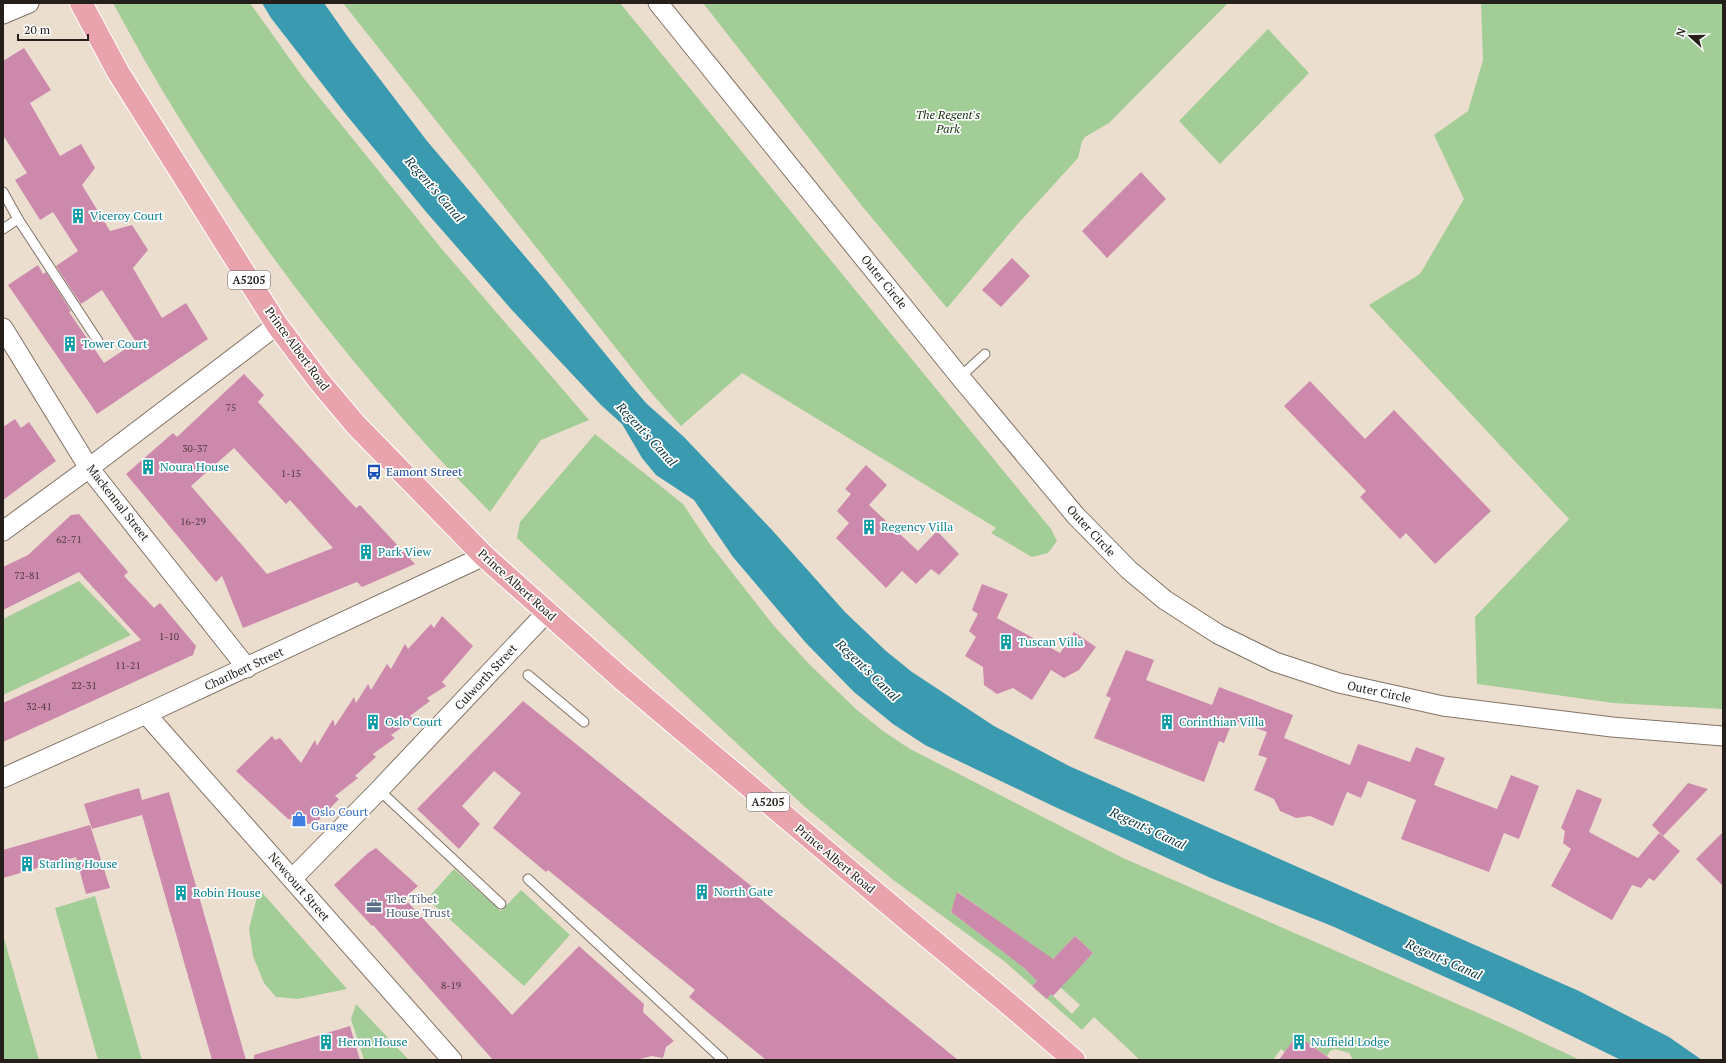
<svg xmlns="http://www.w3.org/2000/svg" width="1726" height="1063" viewBox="0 0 1726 1063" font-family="'PT Serif',serif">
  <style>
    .green { fill: #a3cd96; fill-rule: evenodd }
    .water { fill: #3a9bb0 }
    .building { fill: #cd89ac; fill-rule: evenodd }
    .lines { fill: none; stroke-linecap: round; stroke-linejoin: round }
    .service-casing { stroke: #817366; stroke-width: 11 }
    .minor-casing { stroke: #817366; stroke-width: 21 }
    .primary-casing { stroke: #fff; stroke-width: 24 }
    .service { stroke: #fff; stroke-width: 9 }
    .minor { stroke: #fff; stroke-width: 19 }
    .primary { stroke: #e8a3ac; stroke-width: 22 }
    .labels { text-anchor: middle; stroke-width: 3.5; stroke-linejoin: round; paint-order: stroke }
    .number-label { font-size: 10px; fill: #4e3a3e }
    .shield { fill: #fff; stroke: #66625f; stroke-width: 1 }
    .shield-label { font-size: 11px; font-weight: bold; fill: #241f1a }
    .park-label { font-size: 12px; font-style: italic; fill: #15320a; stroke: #fff }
    .culture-label { font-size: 12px; fill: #0d838f; stroke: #fff; text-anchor: start }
    .street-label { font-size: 12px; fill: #241f1a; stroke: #fff }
    .transit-label { font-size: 12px; fill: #164399; stroke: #fff; text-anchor: start }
    .shop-label { font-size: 12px; fill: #366cbe; stroke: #fff; text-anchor: start }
    .service-label { font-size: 12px; fill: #4e5e75; stroke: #fff; text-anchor: start }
    .water-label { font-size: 13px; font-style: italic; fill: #08363f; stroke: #fff }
  </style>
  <rect width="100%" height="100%" fill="#ecdecf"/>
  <g class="green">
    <path d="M 113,3 L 250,3 L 302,76 L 441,248 L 589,420 L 541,440 L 490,512 C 341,361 213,190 113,3 Z"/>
    <path d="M 343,3 L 620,3 L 1051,529 L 1057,541 L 1048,553 L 1032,557 L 991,533 L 996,528 L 742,373 L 681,426 L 653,395 Z"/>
    <path d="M 703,3 L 1228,3 L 1109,123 L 1085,137 L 1082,141 L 1078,158 L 1016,226 L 947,308 L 862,206 Z"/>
    <path d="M 1481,3 L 1723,3 L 1723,709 L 1613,703 L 1477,684 L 1475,617 L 1569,519 L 1369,305 L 1420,274 L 1464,199 L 1434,135 L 1468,111 L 1483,60 Z"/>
    <path d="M 1268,29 L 1309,73 L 1220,164 L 1179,121 Z"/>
    <path d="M 595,434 L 683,504 L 709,543 L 774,626 L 811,666 L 857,710 L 883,731 L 910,749 L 1123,858 L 1501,1023 L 1580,1060 L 1353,1060 L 1349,1053 L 1335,1049 L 1330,1051 L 1327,1056 L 1297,1035 L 1285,1052 L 1281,1049 L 1273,1060 L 1140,1060 L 1094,1017 L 1082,1030 L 1004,961 L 892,879 L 805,807 L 517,538 L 520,522 ZM 958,892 L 1027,942 L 1014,960 L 951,912 ZM 1075,936 L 1093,953 L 1060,987 L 1080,1005 L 1072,1014 L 1051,994 L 1046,999 L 1032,986 L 1037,981 L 1017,961 L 1044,968 Z"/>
    <path d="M 79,581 L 131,635 L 3,695 L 3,619 Z"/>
    <path d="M 454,869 L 501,911 L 521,890 L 570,935 L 524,986 L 427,899 Z"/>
    <path d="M 259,889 L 347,989 L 298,999 L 276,997 L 264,983 L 253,956 L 249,929 Z"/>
    <path d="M 95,896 L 142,1060 L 98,1060 L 55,908 Z"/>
    <path d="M 3,935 L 39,1060 L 3,1060 Z"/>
    <path d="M 356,1004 L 409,1060 L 364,1060 L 351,1019 Z"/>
  </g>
  <path class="water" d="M 262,3 L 324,3 L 350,40 L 427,141 L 545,280 L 633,388 L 647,404 L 684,437 L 772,530 L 845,612 L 886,651 L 912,672 L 994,726 L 1069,766 L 1579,991 L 1669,1037 L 1702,1060 L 1621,1060 L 1514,1008 L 1332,926 L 1213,879 L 1053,806 L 925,745 L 893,724 L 854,692 L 806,643 L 733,557 L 694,500 L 656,475 L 642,458 L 622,424 L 601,405 L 511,309 L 427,213 L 344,112 L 271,18 Z"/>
  <g class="building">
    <path d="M 24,48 L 51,90 L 30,103 L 60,156 L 81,144 L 95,168 L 82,185 L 110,231 L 132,225 L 148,250 L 133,268 L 162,318 L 186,303 L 208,339 L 97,414 L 8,285 L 38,265 L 43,274 L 46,272 L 71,311 L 69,312 L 104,363 L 136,342 L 102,290 L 81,304 L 56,266 L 78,251 L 53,212 L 40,220 L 15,180 L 27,173 L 3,135 L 3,61 Z"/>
    <path d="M 1141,172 L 1166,199 L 1107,258 L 1082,231 Z"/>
    <path d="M 1012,258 L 1030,276 L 1001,307 L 982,290 Z"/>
    <path d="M 244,374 L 264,395 L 258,402 L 356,508 L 360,505 L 415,564 L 362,587 L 357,582 L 243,628 L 222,576 L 216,582 L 126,474 L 173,433 L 177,437 ZM 234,448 L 286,504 L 290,500 L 333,548 L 267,574 L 191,486 Z"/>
    <path d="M 1310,381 L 1365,439 L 1394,410 L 1491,511 L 1435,564 L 1406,533 L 1400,539 L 1360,497 L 1366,491 L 1284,406 Z"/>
    <path d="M 15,419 L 21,428 L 29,422 L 56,461 L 3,500 L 3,427 Z"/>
    <path d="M 866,465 L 887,485 L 869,505 L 918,551 L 937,531 L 959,554 L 939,575 L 931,569 L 916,584 L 902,571 L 886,588 L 836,538 L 849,523 L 837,511 L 851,494 L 845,489 Z"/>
    <path d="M 79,514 L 128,572 L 124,576 L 154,608 L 160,603 L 196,646 L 193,655 L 3,742 L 3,703 L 141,640 L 79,572 L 3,610 L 3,567 L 28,555 L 71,515 Z"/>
    <path d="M 982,584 L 1008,594 L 997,618 L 1060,653 L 1074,632 L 1096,647 L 1079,670 L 1064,678 L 1051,670 L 1032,700 L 1013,688 L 997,694 L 984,685 L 983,667 L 965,656 L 976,637 L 969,631 L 978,614 L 972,610 Z"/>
    <path d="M 442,616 L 473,646 L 442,682 L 446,686 L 427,698 L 430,701 L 410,716 L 414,719 L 391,735 L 395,738 L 373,754 L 376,757 L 355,776 L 358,778 L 335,796 L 339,799 L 314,825 L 288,819 L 236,771 L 272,736 L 275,740 L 280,738 L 301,763 L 315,740 L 317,746 L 333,719 L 335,726 L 354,697 L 356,703 L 368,684 L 371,690 L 387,664 L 391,669 L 405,644 L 408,649 L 431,624 L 434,628 Z"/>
    <path d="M 1126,650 L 1154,660 L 1146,680 L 1212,705 L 1219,687 L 1293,715 L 1284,738 L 1350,765 L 1358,744 L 1410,762 L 1416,747 L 1445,758 L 1434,785 L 1497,809 L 1511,775 L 1539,786 L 1519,839 L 1504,833 L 1489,872 L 1401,839 L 1416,800 L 1368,781 L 1361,798 L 1347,792 L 1333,826 L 1310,816 L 1296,818 L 1280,811 L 1274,799 L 1254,790 L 1267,758 L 1258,755 L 1267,732 L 1233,720 L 1224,743 L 1219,741 L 1204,782 L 1094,738 L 1111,698 L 1106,696 Z"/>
    <path d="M 523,701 L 755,889 L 752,892 L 958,1060 L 766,1060 L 689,997 L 695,990 L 548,870 L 546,872 L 493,828 L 521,793 L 494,771 L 462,806 L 480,824 L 459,849 L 417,809 Z"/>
    <path d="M 1688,783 L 1708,789 L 1663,836 L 1652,825 Z"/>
    <path d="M 139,788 L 142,800 L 169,792 L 246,1060 L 212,1060 L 142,815 L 92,829 L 84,804 Z"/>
    <path d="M 1577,789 L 1602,799 L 1589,832 L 1638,858 L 1659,833 L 1680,851 L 1654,881 L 1649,878 L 1641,888 L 1632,885 L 1612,920 L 1551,886 L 1571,849 L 1563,843 L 1565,831 L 1561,828 Z"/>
    <path d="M 90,825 L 110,888 L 86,894 L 76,857 L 3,878 L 3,850 Z"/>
    <path d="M 1723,832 L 1723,886 L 1696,859 Z"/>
    <path d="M 376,848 L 418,886 L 404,898 L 512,1015 L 579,946 L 644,1004 L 643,1012 L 674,1041 L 666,1047 L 663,1058 L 652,1056 L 635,1060 L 493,1060 L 373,925 L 372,926 L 334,885 L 368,853 Z"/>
    <path d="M 957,892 L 1053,959 L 1075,936 L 1093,953 L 1053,996 L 1051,994 L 1047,999 L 1032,986 L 1037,981 L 1023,967 L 951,912 Z"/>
    <path d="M 350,1026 L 360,1060 L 254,1060 L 254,1055 Z"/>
    <path d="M 1297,1035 L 1332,1060 L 1279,1060 Z"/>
  </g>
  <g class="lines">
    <g class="service-casing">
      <g id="service">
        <path d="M 3,192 L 18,219 L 3,229"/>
        <path d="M 18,219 L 98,341"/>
        <path d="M 960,377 L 985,354"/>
        <path d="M 528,675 L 584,722"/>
        <path d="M 379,790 L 501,904"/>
        <path d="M 528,879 L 723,1060"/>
      </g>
    </g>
    <g class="minor-casing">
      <g id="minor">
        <path d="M 658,3 L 960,377 L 1076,516 L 1129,570 L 1165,600 L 1218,634 L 1275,662 L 1339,683 L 1443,706 L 1612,727 L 1723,736"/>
        <path d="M 3,14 L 29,3"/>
        <path d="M 3,328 L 89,468 L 247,668"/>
        <path d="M 3,531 L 89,468 L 277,325"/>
        <path d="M 146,714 L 452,1060"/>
        <path d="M 3,778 L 146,714 L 484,556"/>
        <path d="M 292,879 L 379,790 L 547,612"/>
      </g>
    </g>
    <g class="primary-casing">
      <path id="primary" d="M 81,3 L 118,72 L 277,325 L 319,381 L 356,425 L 484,556 L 621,678 L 903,916 L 1016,1010 L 1074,1060"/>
    </g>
    <use href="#service" class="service"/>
    <use href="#minor" class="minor"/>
    <use href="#primary" class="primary"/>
  </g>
  <defs>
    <g id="building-bare" transform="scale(1.2)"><path d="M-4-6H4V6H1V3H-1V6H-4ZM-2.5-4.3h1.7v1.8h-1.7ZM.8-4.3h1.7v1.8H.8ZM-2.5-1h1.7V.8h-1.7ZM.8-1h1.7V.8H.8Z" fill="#0f9aa8" stroke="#fff" stroke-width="2.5" paint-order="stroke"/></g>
    <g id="bus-bare" transform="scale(1.2)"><path d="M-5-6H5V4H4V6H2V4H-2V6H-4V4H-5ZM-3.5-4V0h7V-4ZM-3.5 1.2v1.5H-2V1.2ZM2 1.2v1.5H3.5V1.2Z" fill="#1a4fb4" stroke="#fff" stroke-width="2.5" paint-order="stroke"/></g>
    <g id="shop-bare" transform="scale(1.2)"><path d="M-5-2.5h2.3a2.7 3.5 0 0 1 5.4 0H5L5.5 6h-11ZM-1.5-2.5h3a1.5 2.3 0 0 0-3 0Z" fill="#3f7fe0" stroke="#fff" stroke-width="2.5" paint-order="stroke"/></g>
    <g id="office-bare" transform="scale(1.2)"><path d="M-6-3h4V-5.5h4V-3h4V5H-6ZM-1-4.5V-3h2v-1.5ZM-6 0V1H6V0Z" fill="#5c6f8a" stroke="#fff" stroke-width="2.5" paint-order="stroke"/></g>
  </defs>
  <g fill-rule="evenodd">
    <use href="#building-bare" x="78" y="216"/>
    <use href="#building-bare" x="70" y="344"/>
    <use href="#building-bare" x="148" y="467"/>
    <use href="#bus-bare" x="374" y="472"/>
    <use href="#building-bare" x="869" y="527"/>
    <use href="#building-bare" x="366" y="552"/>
    <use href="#building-bare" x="1006" y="642"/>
    <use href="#building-bare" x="373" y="722"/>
    <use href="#building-bare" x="1167" y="722"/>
    <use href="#shop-bare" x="299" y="819"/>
    <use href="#building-bare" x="27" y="864"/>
    <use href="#building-bare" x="702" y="892"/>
    <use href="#building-bare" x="181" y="893"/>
    <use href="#office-bare" x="374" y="906"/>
    <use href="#building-bare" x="326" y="1042"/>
    <use href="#building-bare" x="1299" y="1042"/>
  </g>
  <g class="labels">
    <g class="number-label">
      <text x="231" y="411">75</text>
      <text x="195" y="452">30-37</text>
      <text x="291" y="477">1-15</text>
      <text x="193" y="525">16-29</text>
      <text x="69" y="543">62-71</text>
      <text x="27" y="579">72-81</text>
      <text x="169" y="640">1-10</text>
      <text x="128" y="669">11-21</text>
      <text x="84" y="689">22-31</text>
      <text x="39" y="710">32-41</text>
      <text x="451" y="989">8-19</text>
    </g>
    <g class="shield">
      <rect x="228" y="271" width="42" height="18" rx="3"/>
      <rect x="747" y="793" width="42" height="18" rx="3"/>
    </g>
    <g class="shield-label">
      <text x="249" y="284">A5205</text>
      <text x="768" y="806">A5205</text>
    </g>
    <g class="park-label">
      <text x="948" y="119">The Regent's<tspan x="948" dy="14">Park</tspan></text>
    </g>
    <g class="culture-label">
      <text x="90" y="220">Viceroy Court</text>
      <text x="82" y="348">Tower Court</text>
      <text x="160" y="471">Noura House</text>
      <text x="881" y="531">Regency Villa</text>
      <text x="378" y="556">Park View</text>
      <text x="1018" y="646">Tuscan Villa</text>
      <text x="385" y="726">Oslo Court</text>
      <text x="1179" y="726">Corinthian Villa</text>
      <text x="39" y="868">Starling House</text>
      <text x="714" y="896">North Gate</text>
      <text x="193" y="897">Robin House</text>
      <text x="338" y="1046">Heron House</text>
      <text x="1311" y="1046">Nuffield Lodge</text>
    </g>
    <g class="street-label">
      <text transform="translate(884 282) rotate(51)" y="4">Outer Circle</text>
      <text transform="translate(297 349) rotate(54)" y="4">Prince Albert Road</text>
      <text transform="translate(118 503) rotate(52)" y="4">Mackennal Street</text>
      <text transform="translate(1091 531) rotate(47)" y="4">Outer Circle</text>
      <text transform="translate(517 585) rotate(42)" y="4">Prince Albert Road</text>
      <text transform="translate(244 669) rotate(-25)" y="4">Charlbert Street</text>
      <text transform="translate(486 677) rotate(-47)" y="4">Culworth Street</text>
      <text transform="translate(1379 692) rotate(12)" y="4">Outer Circle</text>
      <text transform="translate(835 859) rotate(40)" y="4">Prince Albert Road</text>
      <text transform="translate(299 887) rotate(49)" y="4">Newcourt Street</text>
    </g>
    <g class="transit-label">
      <text x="386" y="476">Eamont Street</text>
    </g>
    <g class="shop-label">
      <text x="311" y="816">Oslo Court<tspan x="311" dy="14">Garage</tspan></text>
    </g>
    <g class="service-label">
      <text x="386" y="903">The Tibet<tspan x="386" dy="14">House Trust</tspan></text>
    </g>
    <g class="water-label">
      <text transform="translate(435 189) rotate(49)" y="5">Regent's Canal</text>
      <text transform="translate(647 434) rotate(47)" y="5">Regent's Canal</text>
      <text transform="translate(868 670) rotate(44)" y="5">Regent's Canal</text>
      <text transform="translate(1148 828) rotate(25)" y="5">Regent's Canal</text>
      <text transform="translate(1444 959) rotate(24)" y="5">Regent's Canal</text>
    </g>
  </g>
  <rect width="1726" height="1063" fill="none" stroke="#241f1a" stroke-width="8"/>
  <g transform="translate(1690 36) rotate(291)" stroke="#ffffff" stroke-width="3" paint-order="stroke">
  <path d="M0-3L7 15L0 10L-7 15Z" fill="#241f1a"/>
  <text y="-6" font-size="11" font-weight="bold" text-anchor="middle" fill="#241f1a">N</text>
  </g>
  <path d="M18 34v6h70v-6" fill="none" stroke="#241f1a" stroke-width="2"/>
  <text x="24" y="34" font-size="12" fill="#241f1a" stroke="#ffffff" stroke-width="3" paint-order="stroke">20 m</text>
</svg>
